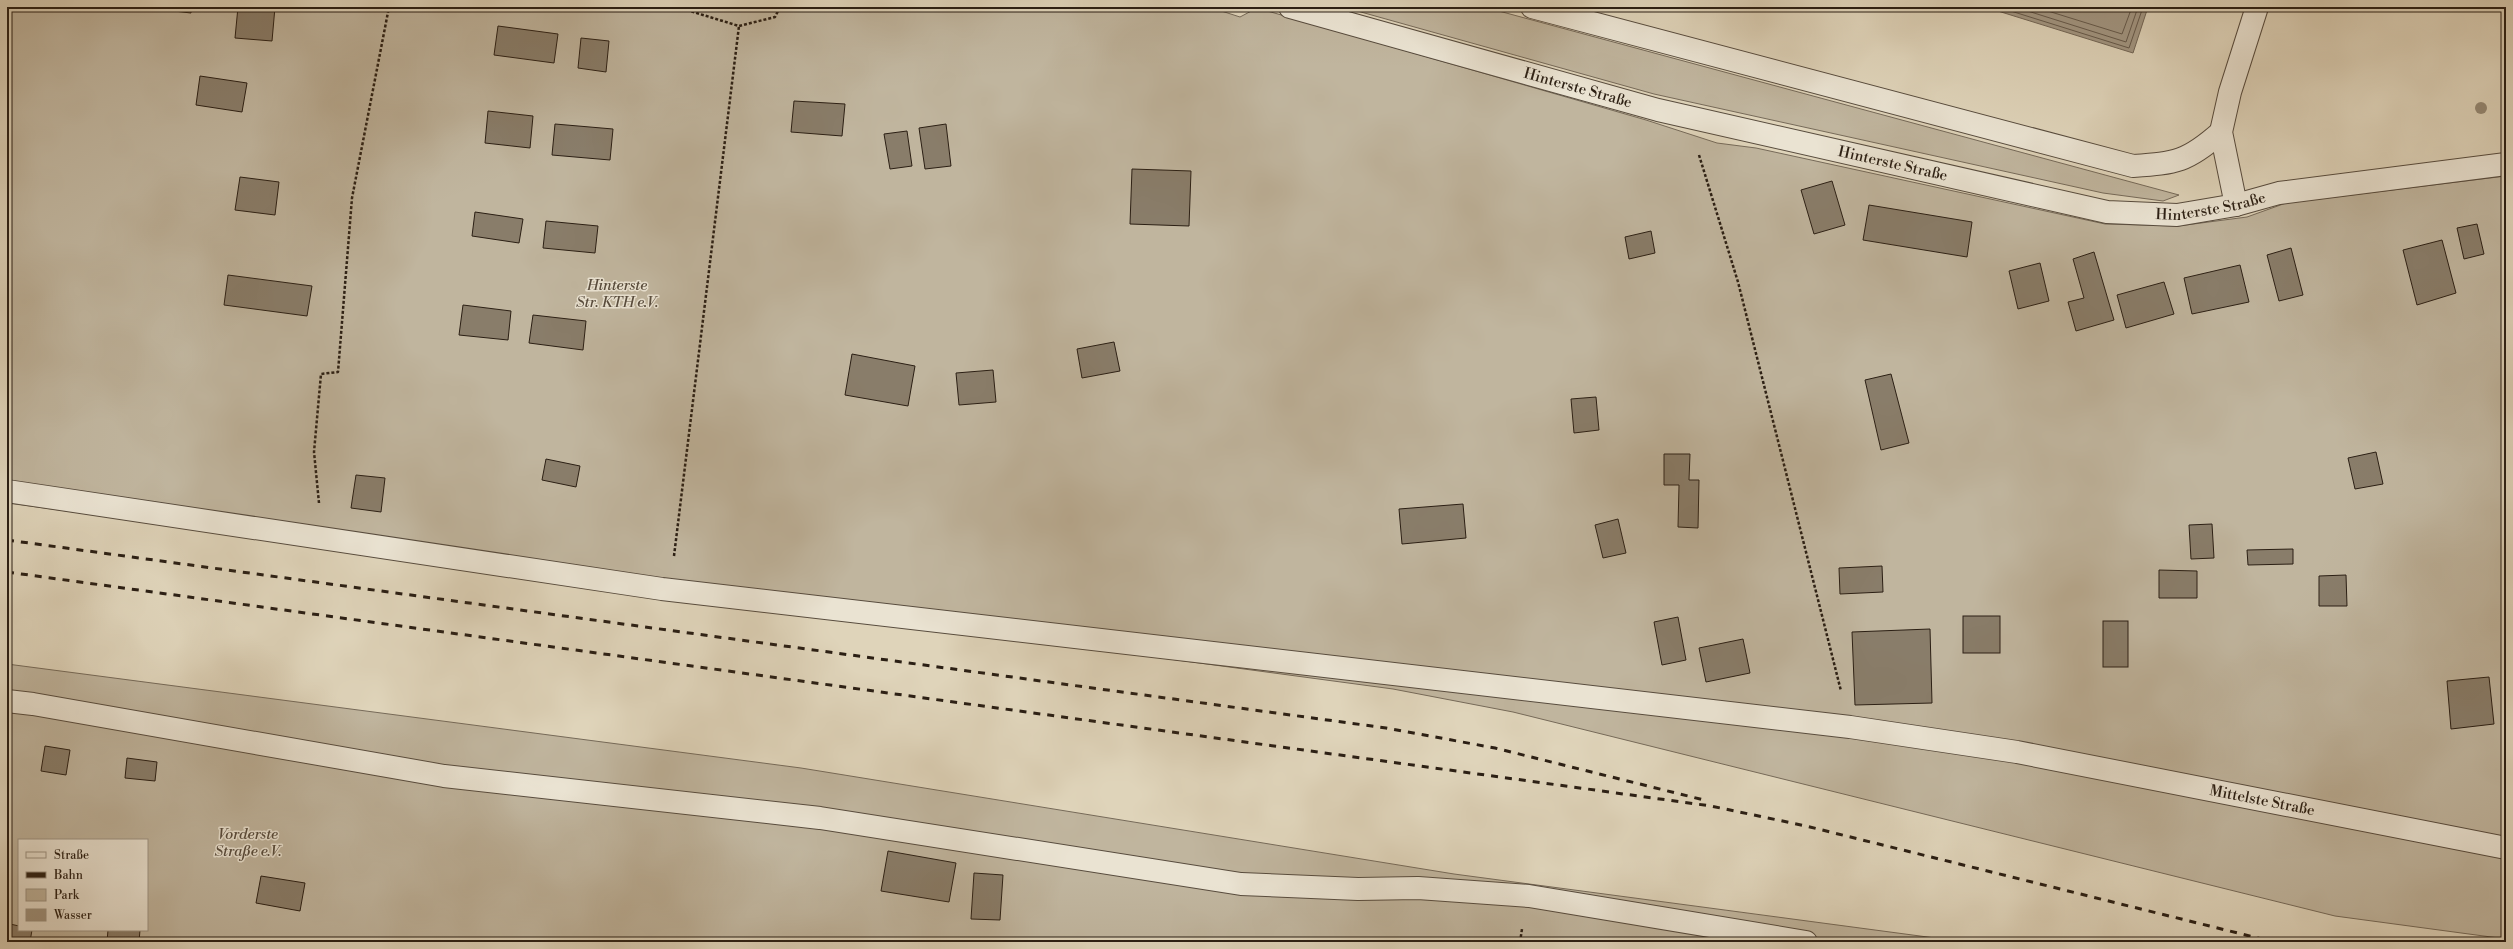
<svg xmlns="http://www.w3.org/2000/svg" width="2513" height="949" viewBox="0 0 2513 949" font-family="'Libre Bodoni',serif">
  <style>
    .green { fill: #c0b59e; stroke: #766a59; fill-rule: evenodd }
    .water { fill: #a29682; stroke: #726656 }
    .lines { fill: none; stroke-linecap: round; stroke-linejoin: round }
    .shore { stroke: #665a4b; stroke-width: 1 }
    .building { fill: #897d6a; stroke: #2b1f14 }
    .minor-casing { stroke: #584c3e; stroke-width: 24 }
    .path { stroke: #2b1f14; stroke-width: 2.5; stroke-dasharray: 3 2; stroke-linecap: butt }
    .minor { stroke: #eae3d2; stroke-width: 22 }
    .rail { stroke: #2b1f14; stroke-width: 3; stroke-dasharray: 7 7; stroke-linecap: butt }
    .tree { fill: #958975 }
    .labels { text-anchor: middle; stroke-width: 3; stroke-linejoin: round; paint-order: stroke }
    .street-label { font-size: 15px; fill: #2b1f14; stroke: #eae3d2 }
    .park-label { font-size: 15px; font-style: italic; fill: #584c3d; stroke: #eae3d2 }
  </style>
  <rect width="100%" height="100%" fill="#dfd4ba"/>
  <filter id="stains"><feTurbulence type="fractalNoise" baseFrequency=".005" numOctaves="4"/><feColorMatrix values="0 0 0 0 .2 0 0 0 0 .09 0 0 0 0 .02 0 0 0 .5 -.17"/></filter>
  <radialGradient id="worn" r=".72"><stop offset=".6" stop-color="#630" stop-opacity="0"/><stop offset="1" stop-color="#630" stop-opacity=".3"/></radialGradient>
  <g class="green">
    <path d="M 7,7 L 1209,7 L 1240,17 L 1257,8 L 1646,120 L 1717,143 L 1756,148 L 2105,224 L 2178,226 L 2247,217 L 2286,203 L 2506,176 L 2506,939 L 2335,916 L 1513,712 L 1393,689 L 7,503 Z"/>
    <path d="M 1343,7 L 1484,7 L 2179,195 L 2163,201 L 2103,193 L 1654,94 Z"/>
    <path d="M 7,664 L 801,768 L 1454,874 L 1965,942 L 7,942 ZM 19,840 L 147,840 L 147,930 L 19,930 Z"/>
  </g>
  <path class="water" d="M 1985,7 L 2148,7 L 2133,53 Z"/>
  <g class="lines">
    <g class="shore">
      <path d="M 1998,7 L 2129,48 L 2143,7"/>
      <path d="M 2015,7 L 2126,42 L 2138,7"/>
      <path d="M 2035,7 L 2122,34 L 2132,7"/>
    </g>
  </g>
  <g class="building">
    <path d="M 140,7 L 191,7 L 191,13 Z"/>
    <path d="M 238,7 L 275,7 L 272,41 L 235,38 Z"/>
    <path d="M 498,26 L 558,34 L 554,63 L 494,55 Z"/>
    <path d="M 581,38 L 609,41 L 606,72 L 578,68 Z"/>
    <path d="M 200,76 L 247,83 L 242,112 L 196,105 Z"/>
    <path d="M 794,101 L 845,104 L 842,136 L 791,132 Z"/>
    <path d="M 488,111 L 533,116 L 530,148 L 485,143 Z"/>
    <path d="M 555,124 L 613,129 L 610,160 L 552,155 Z"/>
    <path d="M 946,124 L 951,166 L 925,169 L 919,128 Z"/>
    <path d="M 907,131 L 912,166 L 890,169 L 884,134 Z"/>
    <path d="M 1132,169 L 1191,171 L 1189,226 L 1130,224 Z"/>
    <path d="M 240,177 L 279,182 L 275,215 L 235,210 Z"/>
    <path d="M 1832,181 L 1845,225 L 1814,234 L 1801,190 Z"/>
    <path d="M 1869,205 L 1972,222 L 1967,257 L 1863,240 Z"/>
    <path d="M 475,212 L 523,219 L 519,243 L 472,236 Z"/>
    <path d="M 546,221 L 598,226 L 595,253 L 543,248 Z"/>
    <path d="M 2477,224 L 2484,254 L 2464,259 L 2457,228 Z"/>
    <path d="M 1651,231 L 1655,253 L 1629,259 L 1625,237 Z"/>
    <path d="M 2442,240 L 2456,293 L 2417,305 L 2403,250 Z"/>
    <path d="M 2291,248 L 2303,295 L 2279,301 L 2267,255 Z"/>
    <path d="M 2094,252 L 2114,320 L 2076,331 L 2068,302 L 2084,298 L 2073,259 Z"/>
    <path d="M 2040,263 L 2049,301 L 2018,309 L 2009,271 Z"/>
    <path d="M 2240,265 L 2249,302 L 2192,314 L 2184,278 Z"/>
    <path d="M 228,275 L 312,286 L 307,316 L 224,305 Z"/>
    <path d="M 2164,282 L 2174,314 L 2126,328 L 2117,295 Z"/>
    <path d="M 463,305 L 511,311 L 508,340 L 459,335 Z"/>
    <path d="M 533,315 L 586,321 L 583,350 L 529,343 Z"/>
    <path d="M 1114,342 L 1120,371 L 1082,378 L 1077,349 Z"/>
    <path d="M 852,354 L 915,366 L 908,406 L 845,395 Z"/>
    <path d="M 993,370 L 996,402 L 959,405 L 956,373 Z"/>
    <path d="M 1891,374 L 1909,443 L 1881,450 L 1865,380 Z"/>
    <path d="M 1596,397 L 1599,430 L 1574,433 L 1571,399 Z"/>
    <path d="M 2376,452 L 2383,484 L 2355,489 L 2348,458 Z"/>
    <path d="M 1664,454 L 1690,454 L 1689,480 L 1699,480 L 1698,528 L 1678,527 L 1679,485 L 1664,485 Z"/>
    <path d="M 546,459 L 580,466 L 576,487 L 542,480 Z"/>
    <path d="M 356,475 L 385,478 L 381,512 L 351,508 Z"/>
    <path d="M 1463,504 L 1466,538 L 1402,544 L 1399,509 Z"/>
    <path d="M 1618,519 L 1626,553 L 1603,558 L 1595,525 Z"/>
    <path d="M 2212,524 L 2214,558 L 2191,559 L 2189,525 Z"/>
    <path d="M 2293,549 L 2293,564 L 2248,565 L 2247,550 Z"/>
    <path d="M 1882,566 L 1883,592 L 1840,594 L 1839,568 Z"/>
    <path d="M 2159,570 L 2197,571 L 2197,598 L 2159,598 Z"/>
    <path d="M 2346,575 L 2347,606 L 2319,606 L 2319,576 Z"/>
    <rect x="1963" y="616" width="37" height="37"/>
    <path d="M 1678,617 L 1686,660 L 1662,665 L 1654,622 Z"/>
    <rect x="2103" y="621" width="25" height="46"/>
    <path d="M 1930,629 L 1932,703 L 1855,705 L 1852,632 Z"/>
    <path d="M 1743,639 L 1750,673 L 1706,682 L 1699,648 Z"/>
    <path d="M 2489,677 L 2494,724 L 2451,729 L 2447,681 Z"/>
    <path d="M 45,746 L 70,750 L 66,775 L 41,771 Z"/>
    <path d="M 127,758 L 157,762 L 155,781 L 125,778 Z"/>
    <path d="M 888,851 L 956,863 L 949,902 L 881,891 Z"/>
    <path d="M 974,873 L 1003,875 L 1000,920 L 971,919 Z"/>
    <path d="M 261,876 L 305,883 L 300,911 L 256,903 Z"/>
    <path d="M 10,924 L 19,926 L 19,930 L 32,930 L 30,942 L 7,942 Z"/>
    <path d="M 108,930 L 140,930 L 139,942 L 107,942 Z"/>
  </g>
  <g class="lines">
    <g class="minor-casing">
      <g id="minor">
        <path id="s1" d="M 1290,7 L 1658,110 L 2107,212 L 2177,215 L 2236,205 L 2279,193 L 2506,164"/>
        <path d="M 1532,7 L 2133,166 C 2176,163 2187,162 2221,132"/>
        <path d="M 2236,205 L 2221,132 L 2230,92 L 2257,7"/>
        <path id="s2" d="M 7,491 L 662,589 L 1850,727 L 2017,752 L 2506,848"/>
        <path d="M 7,701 L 33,704 L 444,776 L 820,818 L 1241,884 L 1358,889 L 1418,888 L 1529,896 L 1806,942"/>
      </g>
    </g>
    <g class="path">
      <path d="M 677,7 L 739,26 L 775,17 L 780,7"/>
      <path d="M 1699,155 L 1738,282 L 1841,691"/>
      <path d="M 319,503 L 314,452 L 321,374 L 338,372 L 352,198 L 389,7"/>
      <path d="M 674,556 L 739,26"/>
      <path d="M 1520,942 L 1522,929"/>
    </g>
    <use href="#minor" class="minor"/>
    <g class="rail">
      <path d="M 7,540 L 1386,728 L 1495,748 L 1704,800"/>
      <path d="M 7,572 L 1711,806 L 1806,826 L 2274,942"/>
    </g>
  </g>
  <circle class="tree" cx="2481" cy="108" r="6"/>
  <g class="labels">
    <g class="street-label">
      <text dy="5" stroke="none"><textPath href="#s1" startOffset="299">Hinterste Straße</textPath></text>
      <text dy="5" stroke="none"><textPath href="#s1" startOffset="623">Hinterste Straße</textPath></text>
      <text dy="5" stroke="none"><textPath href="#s1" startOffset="947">Hinterste Straße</textPath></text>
      <text dy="5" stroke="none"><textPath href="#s2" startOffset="2277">Mittelste Straße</textPath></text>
    </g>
    <g class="park-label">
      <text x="617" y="290">Hinterste<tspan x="617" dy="17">Str. KTH e.V.</tspan></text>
      <text x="248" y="839">Vorderste<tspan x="248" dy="17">Straße e.V.</tspan></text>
    </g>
  </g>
  <rect width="2513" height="949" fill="none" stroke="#dfd4ba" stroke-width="24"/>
  <rect x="8" y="8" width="2497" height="933" fill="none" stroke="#2b1f14" stroke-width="2"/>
  <rect x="12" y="12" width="2489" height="925" fill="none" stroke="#2b1f14"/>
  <rect x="18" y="839" width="130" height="92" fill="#eae3d2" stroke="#9e9586"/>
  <rect x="26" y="852" width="20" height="6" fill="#eae3d2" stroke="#9e9586"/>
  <text x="54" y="859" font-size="12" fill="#2b1f14">Straße</text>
  <rect x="26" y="872" width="20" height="6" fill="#2b1f14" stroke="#9e9586"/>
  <text x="54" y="879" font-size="12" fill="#2b1f14">Bahn</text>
  <rect x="26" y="889" width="20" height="12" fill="#c0b59e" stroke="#9e9586"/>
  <text x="54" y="899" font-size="12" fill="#2b1f14">Park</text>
  <rect x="26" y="909" width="20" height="12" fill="#a29682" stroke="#9e9586"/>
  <text x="54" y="919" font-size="12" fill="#2b1f14">Wasser</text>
  <rect width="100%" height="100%" filter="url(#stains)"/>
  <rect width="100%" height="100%" fill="url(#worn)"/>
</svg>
